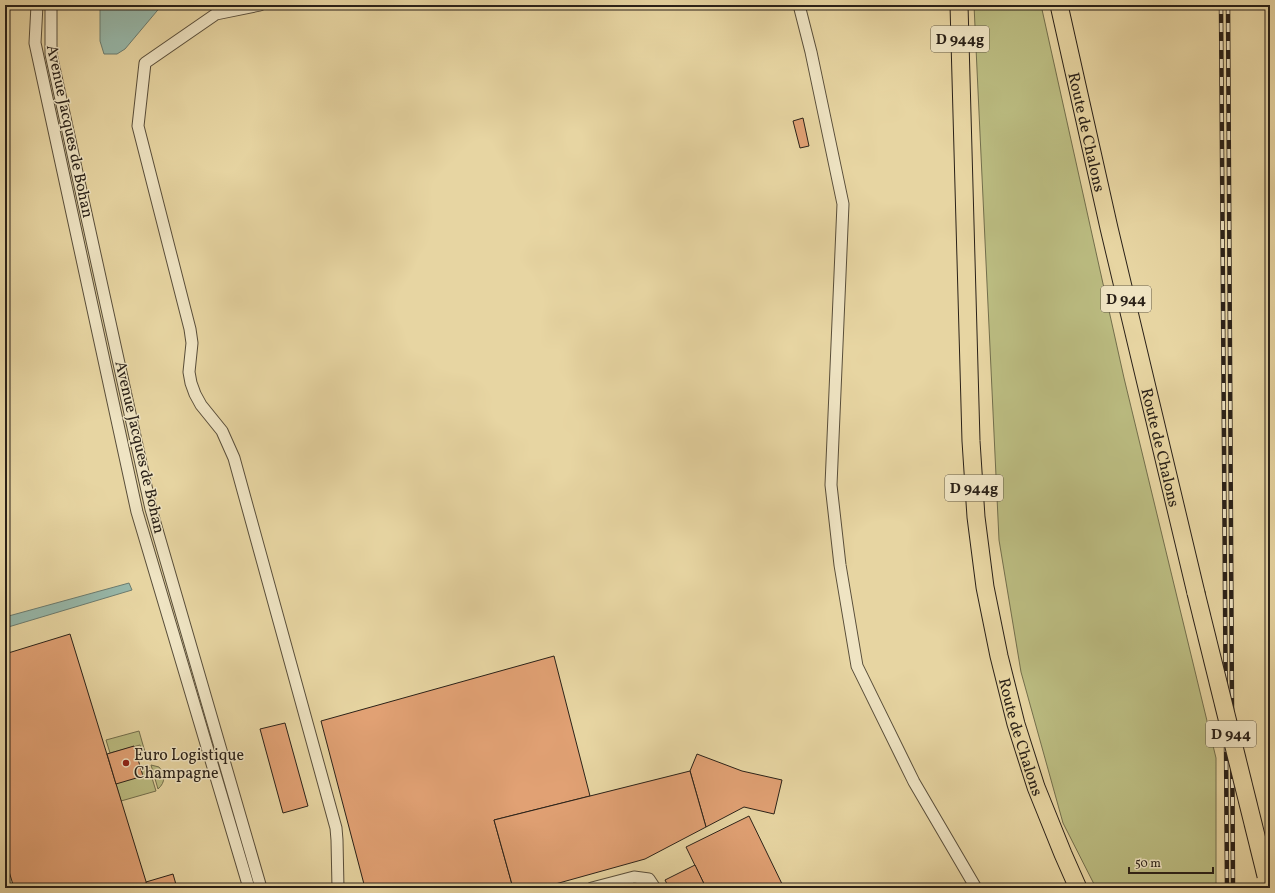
<svg xmlns="http://www.w3.org/2000/svg" width="1275" height="893" viewBox="0 0 1275 893" font-family="Vollkorn,serif">
  <style>
    .green { fill: #bbbc81; stroke: #726e4c }
    .water { fill: #97b8aa; stroke: #6b7c70 }
    .building { fill: #e1a174; stroke: #2a2118 }
    .lines { fill: none; stroke-linecap: round; stroke-linejoin: round }
    .street-casing { stroke: #594e3a; stroke-width: 13 }
    .primary-casing { stroke: #2a2118; stroke-width: 19 }
    .street { stroke: #efe4c3; stroke-width: 11 }
    .primary { stroke: #e7d5a2; stroke-width: 17 }
    .rail-casing { stroke: #2a2118; stroke-width: 4.5 }
    .rail { stroke: #efe4c3; stroke-width: 3; stroke-dasharray: 9; stroke-linecap: butt }
    .primary-bridge-casing { stroke: #2a2118; stroke-width: 19; stroke-linecap: butt }
    .primary-bridge { stroke: #e7d5a2; stroke-width: 17 }
    .poi-dot { fill: #8f2418; stroke: #efe4c3; stroke-width: 1.5 }
    .labels { text-anchor: middle; stroke-width: 3; stroke-linejoin: round; paint-order: stroke }
    .shield { fill: #efe4c3; stroke: #655c4b; stroke-width: 1 }
    .shield-label { font-size: 15px; font-weight: bold; fill: #2a2118 }
    .street-label { font-size: 16px; fill: #2a2118; stroke: #efe4c3 }
    .poi-label { font-size: 16px; fill: #2a2118; stroke: #efe4c3; text-anchor: start }
  </style>
  <rect width="100%" height="100%" fill="#e7d5a2"/>
  <filter id="stains"><feTurbulence type="fractalNoise" baseFrequency=".005" numOctaves="4"/><feColorMatrix values="0 0 0 0 .2 0 0 0 0 .09 0 0 0 0 .02 0 0 0 .5 -.17"/></filter>
  <radialGradient id="worn" r=".72"><stop offset=".6" stop-color="#630" stop-opacity="0"/><stop offset="1" stop-color="#630" stop-opacity=".3"/></radialGradient>
  <g class="green">
    <path d="M 974,5 L 1041,5 L 1124,378 L 1216,758 L 1216,888 L 1096,888 L 1063,823 L 1021,672 L 999,540 Z"/>
    <path d="M 139,731 L 145,752 L 142,753 L 140,745 L 110,753 L 106,740 Z"/>
    <path d="M 148,765 L 156,791 L 121,801 L 116,784 L 140,766 Z"/>
    <path d="M 151,765 L 159,767 C 165,774 166,782 158,789 Z"/>
  </g>
  <g class="water">
    <path d="M 100,5 L 162,5 L 125,49 L 117,54 L 104,54 L 100,41 Z"/>
    <path d="M 129,583 L 132,590 L 5,628 L 5,617 Z"/>
  </g>
  <g class="building">
    <path d="M 803,118 L 809,146 L 800,148 L 793,121 Z"/>
    <path d="M 70,634 L 82,673 L 148,888 L 14,888 L 5,858 L 5,654 Z"/>
    <path d="M 554,656 L 590,796 L 494,820 L 513,888 L 365,888 L 321,721 Z"/>
    <path d="M 285,723 L 308,806 L 283,813 L 260,729 Z"/>
    <path d="M 134,746 L 143,776 L 116,784 L 107,754 Z"/>
    <path d="M 697,754 L 742,771 L 782,780 L 774,814 L 744,807 L 706,827 L 690,771 Z"/>
    <path d="M 690,771 L 706,827 L 645,859 L 541,888 L 513,888 L 494,820 Z"/>
    <path d="M 749,816 L 784,888 L 706,888 L 686,847 Z"/>
    <path d="M 695,865 L 706,888 L 669,888 L 665,880 Z"/>
    <path d="M 173,874 L 177,888 L 148,888 L 146,882 Z"/>
    <path d="M 8,877 L 11,888 L 5,888 L 5,878 Z"/>
  </g>
  <g class="lines">
    <g class="street-casing">
      <g id="street">
        <path d="M 37,5 L 35,43 L 137,512 L 249,888"/>
        <path d="M 51,5 L 51,54 L 151,509 L 261,888"/>
        <path d="M 260,5 L 216,14 L 145,63 L 138,126 L 190,329 L 192,343 L 189,372 L 191,383 L 195,394 L 201,405 L 222,431 L 234,458 L 336,828 L 337,840 L 338,888"/>
        <path d="M 799,5 L 811,52 L 843,204 L 831,485 L 840,565 L 857,666 L 914,782 L 976,888"/>
        <path d="M 592,888 L 634,877 L 649,879 L 655,888"/>
      </g>
    </g>
    <g class="primary-casing">
      <g id="primary">
        <path id="s1" d="M 959,5 L 971,441 L 976,517 L 985,587 L 999,656 L 1016,724 L 1036,787 L 1063,854 L 1078,888"/>
        <path id="s2" d="M 1059,5 L 1109,228 L 1196,593"/>
      </g>
    </g>
    <use href="#street" class="street"/>
    <use href="#primary" class="primary"/>
    <g class="rail-casing">
      <g id="rail">
        <path d="M 1221,5 L 1227,888"/>
        <path d="M 1228,5 L 1233,888"/>
      </g>
    </g>
    <use href="#rail" class="rail"/>
    <g class="primary-bridge-casing">
      <path id="primary-bridge" d="M 1196,593 L 1266,876"/>
    </g>
    <use href="#primary-bridge" class="primary-bridge"/>
  </g>
  <circle class="poi-dot" cx="126" cy="763" r="4"/>
  <g class="labels">
    <g class="shield">
      <rect x="931" y="26" width="58" height="26" rx="3"/>
      <rect x="1101" y="286" width="50" height="26" rx="3"/>
      <rect x="945" y="475" width="58" height="26" rx="3"/>
      <rect x="1206" y="721" width="50" height="26" rx="3"/>
    </g>
    <g class="shield-label">
      <text x="960" y="44">D 944g</text>
      <text x="1126" y="304">D 944</text>
      <text x="974" y="493">D 944g</text>
      <text x="1231" y="739">D 944</text>
    </g>
    <g class="street-label">
      <text transform="translate(71 131) rotate(78)" y="6">Avenue Jacques de Bohan</text>
      <text dy="6" stroke="none"><textPath href="#s2" startOffset="130">Route de Chalons</textPath></text>
      <text transform="translate(141 447) rotate(77)" y="6">Avenue Jacques de Bohan</text>
      <text dy="6" stroke="none"><textPath href="#s2" startOffset="454">Route de Chalons</textPath></text>
      <text dy="6" stroke="none"><textPath href="#s1" startOffset="737">Route de Chalons</textPath></text>
    </g>
    <g class="poi-label">
      <text x="134" y="760">Euro Logistique<tspan x="134" dy="18">Champagne</tspan></text>
    </g>
  </g>
  <rect width="1275" height="893" fill="none" stroke="#e7d5a2" stroke-width="20"/>
  <rect x="6" y="6" width="1263" height="881" fill="none" stroke="#2a2118" stroke-width="2"/>
  <rect x="10" y="10" width="1255" height="873" fill="none" stroke="#2a2118"/>
  <path d="M1129 867v6h84v-6" fill="none" stroke="#2a2118" stroke-width="2"/>
  <text x="1135" y="867" font-size="12" fill="#2a2118" stroke="#efe4c3" stroke-width="3" paint-order="stroke">50 m</text>
  <rect width="100%" height="100%" filter="url(#stains)"/>
  <rect width="100%" height="100%" fill="url(#worn)"/>
</svg>
